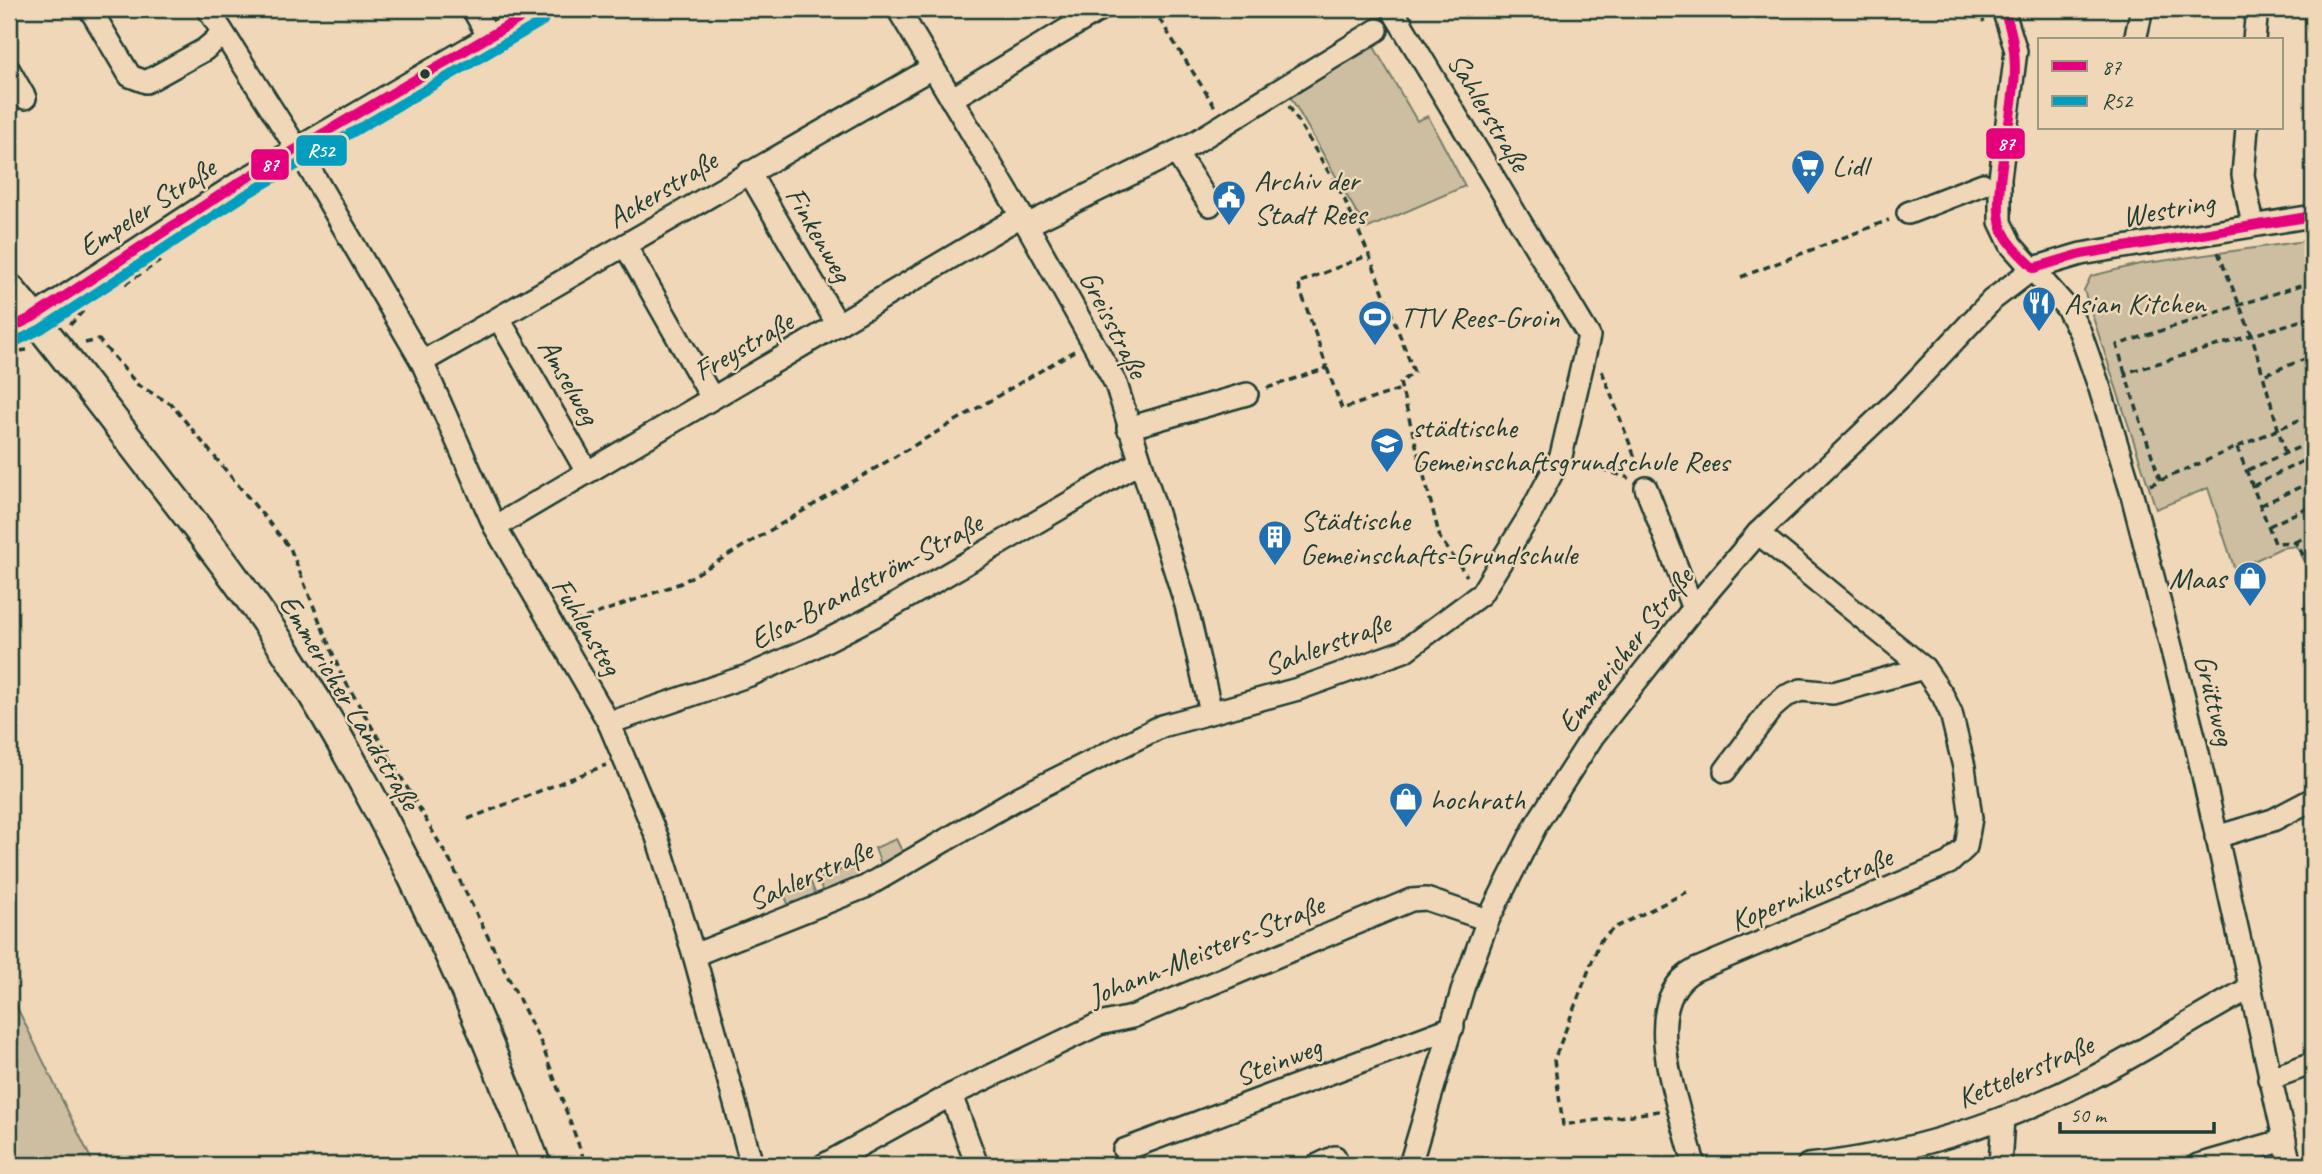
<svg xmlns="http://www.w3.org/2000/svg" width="2322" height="1174" viewBox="0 0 2322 1174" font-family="Caveat,sans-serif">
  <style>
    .green { fill: #cdbea2; stroke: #767e6b; stroke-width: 2 }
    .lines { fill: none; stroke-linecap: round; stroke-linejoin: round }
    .minor-casing { stroke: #1f3d34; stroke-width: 26 }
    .major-casing { stroke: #1f3d34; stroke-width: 33 }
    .path { stroke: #1f3d34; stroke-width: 3.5; stroke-dasharray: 7 5; stroke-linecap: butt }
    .minor { stroke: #efd7b7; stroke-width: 21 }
    .major { stroke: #efd7b7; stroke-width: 28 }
    .bus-1-casing { stroke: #efd7b7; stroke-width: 16 }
    .bus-2-casing { stroke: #efd7b7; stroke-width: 16 }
    .bus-1 { stroke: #e5007d; stroke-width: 10 }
    .bus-2 { stroke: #039ebf; stroke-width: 10 }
    .bus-dot { fill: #1f3d34; stroke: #efd7b7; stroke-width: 2.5 }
    .labels { text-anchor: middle; stroke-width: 5; stroke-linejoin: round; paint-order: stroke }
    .street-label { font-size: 30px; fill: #1f3d34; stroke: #efd7b7 }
    .poi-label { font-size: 30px; fill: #1f3d34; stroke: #efd7b7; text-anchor: start }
    .line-badge { stroke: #efd7b7; stroke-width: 2.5 }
    .badge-label { font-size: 19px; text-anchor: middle; font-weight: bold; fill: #fff }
  </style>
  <rect width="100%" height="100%" fill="#efd7b7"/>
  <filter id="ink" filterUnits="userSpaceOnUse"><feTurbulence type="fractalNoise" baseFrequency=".0143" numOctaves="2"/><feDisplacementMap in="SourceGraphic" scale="14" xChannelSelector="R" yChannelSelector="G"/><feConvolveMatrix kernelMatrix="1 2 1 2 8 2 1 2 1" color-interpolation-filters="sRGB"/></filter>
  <g filter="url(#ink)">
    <g class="green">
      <path d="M 1374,47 L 1417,121 L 1428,116 L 1465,186 L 1366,229 L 1290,96 Z"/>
      <path d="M 2313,240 L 2313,575 L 2296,546 L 2281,548 L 2235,570 L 2208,488 L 2156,509 L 2084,290 L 2091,276 L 2140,264 Z"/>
      <path d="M 896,839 L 903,853 L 881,864 L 875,848 Z"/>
      <path d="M 854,865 L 860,876 L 823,892 L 818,879 Z"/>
      <path d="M 811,882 L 816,896 L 789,906 L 784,894 Z"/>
      <path d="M 9,991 L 94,1165 L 9,1165 Z"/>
    </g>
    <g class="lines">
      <g class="minor-casing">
        <g id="minor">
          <path d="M 90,9 L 130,76 L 146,82 L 204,50 L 223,34"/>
          <path d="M 208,9 L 308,166 L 422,362 L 495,527 L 609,723 L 657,837 L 694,955 L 752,1165"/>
          <path d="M 473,9 L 488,36"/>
          <path d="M 898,9 L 1027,225 L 1116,384 L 1186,605 L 1211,712"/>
          <path d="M 2003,9 L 2016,51 L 2000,178 L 2000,222 L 2011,245 L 2067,308 L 2080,332 L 2100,389 L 2131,491 L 2196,744 L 2290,1165"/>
          <path d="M 2135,40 L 2142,9"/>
          <path d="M 2254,40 L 2257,9"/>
          <path d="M 9,70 L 25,98"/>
          <path d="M 951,99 L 1101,9"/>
          <path d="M 2247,128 L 2243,175 L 2253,225"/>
          <path d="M 1176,152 L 1210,205"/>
          <path d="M 749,172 L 838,325"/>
          <path d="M 1908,213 L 1983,184"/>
          <path d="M 1027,225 L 1194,143 L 1377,30"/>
          <path d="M 625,245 L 712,398"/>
          <path d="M 499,319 L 587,472"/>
          <path d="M 9,329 L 33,317 L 240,182 L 536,9"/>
          <path d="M 422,362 L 932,68"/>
          <path d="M 1128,428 L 1247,394"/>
          <path d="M 1646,488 L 1693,609"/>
          <path d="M 495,527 L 1021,216"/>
          <path d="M 609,723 L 750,675 L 812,648 L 884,611 L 1138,463"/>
          <path d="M 1725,771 L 1771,709 L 1786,696 L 1801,690 L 1833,693 L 1924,668"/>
          <path d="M 2216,837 L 2273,820 L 2313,799"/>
          <path d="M 694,955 L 865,887 L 1018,798 L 1162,726 L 1298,689 L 1404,651 L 1481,594 L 1528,518 L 1561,456 L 1589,336 L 1392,9"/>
          <path d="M 2269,1079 L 2313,1063"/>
          <path d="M 951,1095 L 977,1165"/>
          <path d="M 1124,1150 L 1453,1027"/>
          <path d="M 824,1165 L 951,1095 L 1099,1024 L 1132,1017 L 1411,900 L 1426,899 L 1488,920"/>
          <path d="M 1318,1165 L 1335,1157"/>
          <path d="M 1410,1165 L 1464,985 L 1488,920 L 1537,823 L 1593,736 L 1693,609 L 1758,533 L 1903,395 L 1992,300 L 2034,268 L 2081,254 L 2313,216"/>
          <path d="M 1694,1165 C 1683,1113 1633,1003 1695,970 L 1949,863 L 1966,847 L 1971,818 L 1964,767 L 1951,713 L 1943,696 L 1924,668 L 1758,533"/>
          <path d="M 1808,1165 C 1906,1155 2005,1123 2092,1078 C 2146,1050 2197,1017 2250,988"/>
          <path d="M 2000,1165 L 2003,1118"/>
          <path d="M 2198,1165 L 2285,1140"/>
        </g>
      </g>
      <g class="major-casing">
        <path id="major" d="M 9,288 C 54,341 96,398 140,454 C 194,524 251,595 298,671 C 396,826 472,994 536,1165"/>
      </g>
      <g class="path">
        <path d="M 1153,9 L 1215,107"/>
        <path d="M 1977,9 L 1984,22"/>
        <path d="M 1289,106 L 1343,196 L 1369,255"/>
        <path d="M 2218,252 L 2252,336 L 2263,375"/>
        <path d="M 1741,277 L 1889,220"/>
        <path d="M 125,284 L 160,261"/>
        <path d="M 70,325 L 86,308"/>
        <path d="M 85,343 L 99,340 L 138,385 L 171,404 L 290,548 L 341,674 L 451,863 L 542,1045 L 586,1165"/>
        <path d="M 9,352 L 27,350"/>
        <path d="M 1327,368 L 1342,409 L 1401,389"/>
        <path d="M 1602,371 L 1639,468"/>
        <path d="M 2125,373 L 2117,345 L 2313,281"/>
        <path d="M 1267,388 L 1327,368 L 1298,283 L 1369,255 L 1414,372 L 1400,383 L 1440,538 L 1467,576"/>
        <path d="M 2237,447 L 2275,543 L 2295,542 L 2313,570"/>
        <path d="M 2285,453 L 2263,375 L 2313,356"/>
        <path d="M 1579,462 L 1629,478"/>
        <path d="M 2248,470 L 2313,441"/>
        <path d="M 2160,480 L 2125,373 L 2313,317"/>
        <path d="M 2150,485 L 2313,414"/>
        <path d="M 2253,486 L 2313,456"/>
        <path d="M 2261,505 L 2313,481"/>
        <path d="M 2269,526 L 2313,505"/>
        <path d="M 2295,542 L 2313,533"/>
        <path d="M 2303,609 L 2313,603"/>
        <path d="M 574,622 L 681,583 L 1074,351"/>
        <path d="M 468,819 L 606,765"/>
        <path d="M 1659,1111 L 1563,1125 L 1554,1060 L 1600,941 L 1614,928 L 1687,892"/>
      </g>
      <use href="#minor" class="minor"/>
      <use href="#major" class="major"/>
      <g class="bus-1-casing">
        <g id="bus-1">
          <path d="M 2003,9 C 2029,65 2005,125 2000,183 C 1999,198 1997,217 2003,231 C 2010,246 2023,257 2034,268"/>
          <path d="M 2034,268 L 2081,254 L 2313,216"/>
          <path d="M 9,329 L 33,317 L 240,182 L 536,9"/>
        </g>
      </g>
      <g class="bus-2-casing">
        <path id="bus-2" d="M 15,342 L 41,329 L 247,194 L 543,21"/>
      </g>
      <use href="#bus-1" class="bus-1"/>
      <use href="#bus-2" class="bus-2"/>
    </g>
  </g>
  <defs>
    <g id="supermarket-pin" transform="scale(1.75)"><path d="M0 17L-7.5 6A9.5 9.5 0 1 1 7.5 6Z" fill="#1f6fb2" stroke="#efd7b7"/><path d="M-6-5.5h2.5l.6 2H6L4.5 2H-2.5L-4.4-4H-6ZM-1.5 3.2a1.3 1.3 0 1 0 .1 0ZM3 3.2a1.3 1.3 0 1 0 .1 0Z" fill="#fff"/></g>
    <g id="civic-pin" transform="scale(1.75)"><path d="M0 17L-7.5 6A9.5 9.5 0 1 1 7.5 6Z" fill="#1f6fb2" stroke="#efd7b7"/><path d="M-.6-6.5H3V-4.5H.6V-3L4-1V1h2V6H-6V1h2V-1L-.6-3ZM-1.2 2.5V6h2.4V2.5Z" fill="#fff"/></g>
    <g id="restaurant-pin" transform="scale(1.75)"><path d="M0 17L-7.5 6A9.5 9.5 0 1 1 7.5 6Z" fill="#1f6fb2" stroke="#efd7b7"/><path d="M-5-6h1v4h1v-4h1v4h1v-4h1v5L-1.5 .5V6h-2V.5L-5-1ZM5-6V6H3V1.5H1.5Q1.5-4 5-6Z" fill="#fff"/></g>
    <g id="stadium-pin" transform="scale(1.75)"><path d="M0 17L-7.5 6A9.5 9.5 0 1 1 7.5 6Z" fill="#1f6fb2" stroke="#efd7b7"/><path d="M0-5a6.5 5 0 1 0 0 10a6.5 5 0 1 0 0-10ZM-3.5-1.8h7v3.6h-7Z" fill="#fff"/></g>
    <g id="school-pin" transform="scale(1.75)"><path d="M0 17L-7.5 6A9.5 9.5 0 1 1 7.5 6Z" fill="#1f6fb2" stroke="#efd7b7"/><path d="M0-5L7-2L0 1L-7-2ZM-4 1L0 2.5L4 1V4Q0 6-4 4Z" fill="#fff"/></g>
    <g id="building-pin" transform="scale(1.75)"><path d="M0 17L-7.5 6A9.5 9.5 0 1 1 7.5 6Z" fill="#1f6fb2" stroke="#efd7b7"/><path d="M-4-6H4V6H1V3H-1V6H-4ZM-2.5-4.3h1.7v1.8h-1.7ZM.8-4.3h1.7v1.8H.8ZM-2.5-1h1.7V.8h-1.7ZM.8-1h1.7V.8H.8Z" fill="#fff"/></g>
    <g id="shop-pin" transform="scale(1.75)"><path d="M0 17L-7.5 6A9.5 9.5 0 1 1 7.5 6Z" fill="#1f6fb2" stroke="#efd7b7"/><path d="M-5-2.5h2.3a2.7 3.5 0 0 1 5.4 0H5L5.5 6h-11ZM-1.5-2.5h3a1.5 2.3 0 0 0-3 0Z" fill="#fff"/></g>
  </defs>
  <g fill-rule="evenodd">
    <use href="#supermarket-pin" x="1808" y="166"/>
    <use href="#civic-pin" x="1229" y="197"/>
    <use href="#restaurant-pin" x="2039" y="303"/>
    <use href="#stadium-pin" x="1375" y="317"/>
    <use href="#school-pin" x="1387" y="444"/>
    <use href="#building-pin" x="1275" y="537"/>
    <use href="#shop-pin" x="2250" y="578"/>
    <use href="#shop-pin" x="1406" y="799"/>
  </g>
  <circle class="bus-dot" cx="425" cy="74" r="6"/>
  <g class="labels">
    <g class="street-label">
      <text transform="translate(1489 112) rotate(59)" y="10">Sahlerstraße</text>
      <text transform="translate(662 189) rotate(-31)" y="10">Ackerstraße</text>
      <text transform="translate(147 207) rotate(-33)" y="10">Empeler Straße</text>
      <text transform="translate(2168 209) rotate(-10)" y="10">Westring</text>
      <text transform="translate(819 234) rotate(60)" y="10">Finkenweg</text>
      <text transform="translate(1114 324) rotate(63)" y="10">Greisstraße</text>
      <text transform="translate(743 346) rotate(-30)" y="10">Freystraße</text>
      <text transform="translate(569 381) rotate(60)" y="10">Amselweg</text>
      <text transform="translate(866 581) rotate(-28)" y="10">Elsa-Brandström-Straße</text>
      <text transform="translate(587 626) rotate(59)" y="10">Fuhlensteg</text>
      <text transform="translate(1327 644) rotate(-20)" y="10">Sahlerstraße</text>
      <text transform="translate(1625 650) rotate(-52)" y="10">Emmericher Straße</text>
      <text transform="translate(2215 700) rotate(76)" y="10">Grüttweg</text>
      <text transform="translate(350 702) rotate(59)" y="10">Emmericher Landstraße</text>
      <text transform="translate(810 875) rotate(-24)" y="10">Sahlerstraße</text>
      <text transform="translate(1811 889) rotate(-23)" y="10">Kopernikusstraße</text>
      <text transform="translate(1206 950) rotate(-22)" y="10">Johann-Meisters-Straße</text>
      <text transform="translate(1278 1061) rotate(-21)" y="10">Steinweg</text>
      <text transform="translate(2025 1071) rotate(-23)" y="10">Kettelerstraße</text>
    </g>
    <g class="poi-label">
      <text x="1832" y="176">Lidl</text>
      <text x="1254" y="190">Archiv der<tspan x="1254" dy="34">Stadt Rees</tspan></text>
      <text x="2064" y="313">Asian Kitchen</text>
      <text x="1400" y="327">TTV Rees-Groin</text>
      <text x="1412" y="437">städtische<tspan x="1412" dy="34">Gemeinschaftsgrundschule Rees</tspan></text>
      <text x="1300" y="530">Städtische<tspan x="1300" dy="34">Gemeinschafts-Grundschule</tspan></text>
      <text x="2226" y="588" text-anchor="end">Maas</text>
      <text x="1430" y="809">hochrath</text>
    </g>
  </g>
  <g class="line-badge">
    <rect x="1985" y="127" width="41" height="33" rx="7" fill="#e5007d"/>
    <rect x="295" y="134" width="53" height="33" rx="7" fill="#039ebf"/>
    <rect x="250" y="148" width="40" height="33" rx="7" fill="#e5007d"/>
  </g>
  <g class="badge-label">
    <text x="2006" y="150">87</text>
    <text x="321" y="157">R52</text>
    <text x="270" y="171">87</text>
  </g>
  <rect width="2322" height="1174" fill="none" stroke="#efd7b7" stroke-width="35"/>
  <rect x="18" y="18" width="2287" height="1139" fill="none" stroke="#1f3d34" stroke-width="2.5" filter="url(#ink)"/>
  <rect x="2038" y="38" width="245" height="91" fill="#efd7b7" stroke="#9c9983" stroke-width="2"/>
  <rect x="2052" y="61" width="35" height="10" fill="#e5007d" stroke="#9c9983" stroke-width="2"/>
  <text x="2102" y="74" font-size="21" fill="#1f3d34">87</text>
  <rect x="2052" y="96" width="35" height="10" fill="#039ebf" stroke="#9c9983" stroke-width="2"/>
  <text x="2102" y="108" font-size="21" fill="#1f3d34">R52</text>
  <path d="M2060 1122v10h154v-10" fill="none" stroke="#1f3d34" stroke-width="3.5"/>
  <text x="2070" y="1122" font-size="21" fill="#1f3d34" stroke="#efd7b7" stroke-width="5" paint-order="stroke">50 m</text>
</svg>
